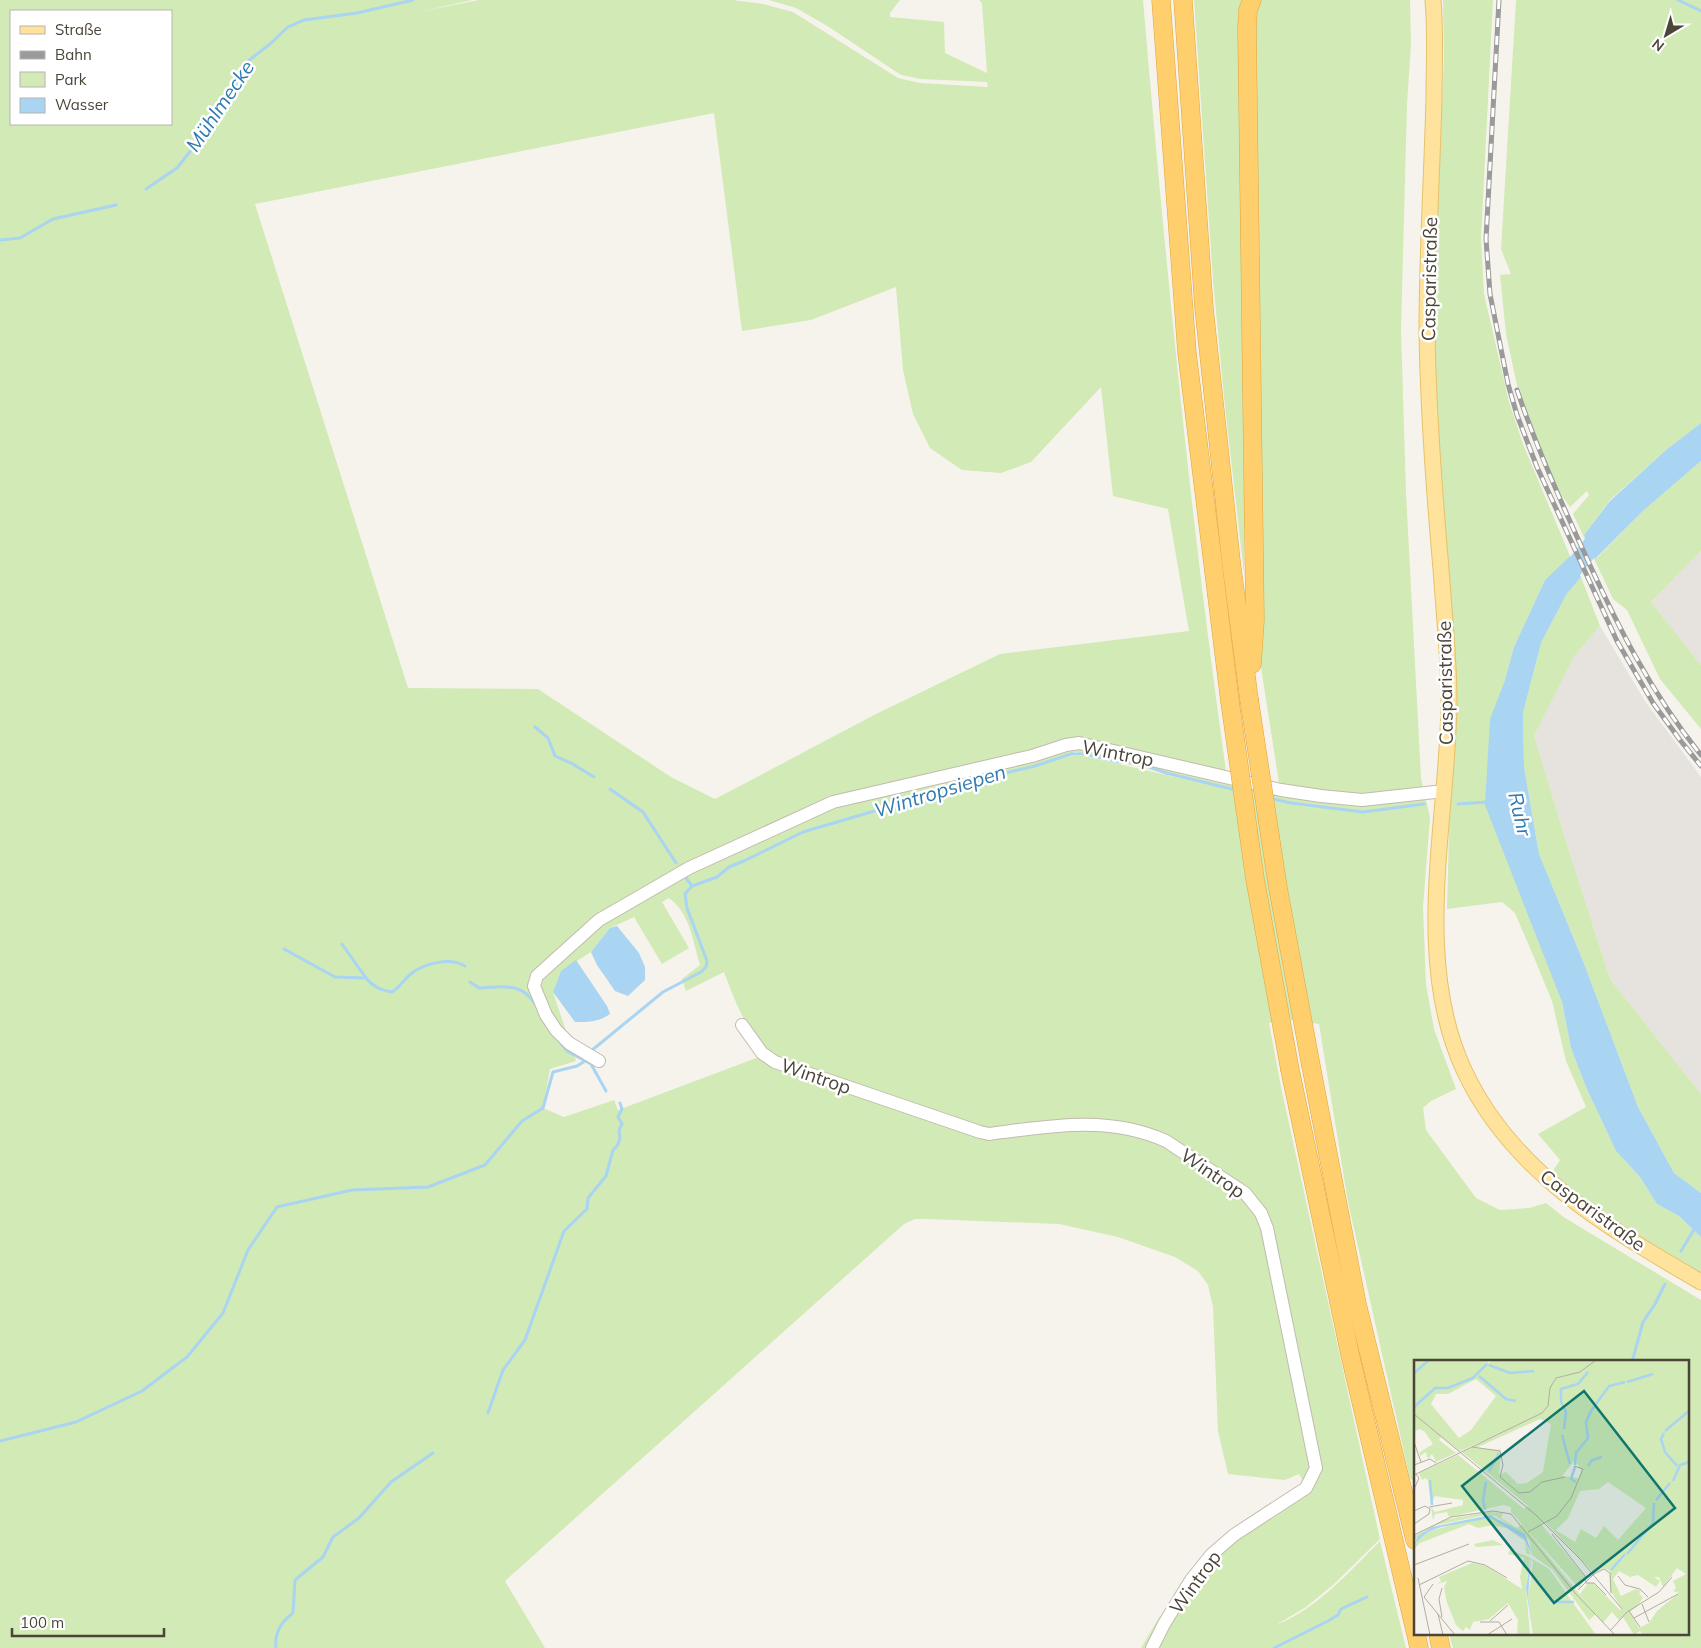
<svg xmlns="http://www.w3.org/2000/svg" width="1701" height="1648" viewBox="0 0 1701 1648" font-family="Mulish,sans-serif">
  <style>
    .industrial { fill: #e6e2dd }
    .green { fill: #d2eab5; fill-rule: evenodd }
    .water { fill: #a9d4f2 }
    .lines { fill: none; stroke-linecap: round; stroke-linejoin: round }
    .stream { stroke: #a9d4f2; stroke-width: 3 }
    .river { stroke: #a9d4f2; stroke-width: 19 }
    .minor-casing { stroke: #c2bbae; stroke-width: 14 }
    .major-casing { stroke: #e6c16a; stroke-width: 17 }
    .highway-casing { stroke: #e0a43c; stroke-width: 19 }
    .minor { stroke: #fff; stroke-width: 12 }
    .major { stroke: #ffe39c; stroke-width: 15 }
    .highway { stroke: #ffcf6e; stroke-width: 18 }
    .rail-casing { stroke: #9a9a9a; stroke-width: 5 }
    .rail { stroke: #fff; stroke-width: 3; stroke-dasharray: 9; stroke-linecap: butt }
    .highway-bridge-casing { stroke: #e0a43c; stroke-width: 19; stroke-linecap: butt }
    .highway-bridge { stroke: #ffcf6e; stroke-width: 18 }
    .labels { text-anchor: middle; stroke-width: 5; stroke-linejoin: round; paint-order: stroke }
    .street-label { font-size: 19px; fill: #4b4439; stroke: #fff }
    .water-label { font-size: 20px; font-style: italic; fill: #2e7ab2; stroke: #fff }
    .inset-river { fill: none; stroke: #a9d4f2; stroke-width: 2.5 }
    .inset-road { fill: none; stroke: #b2ada4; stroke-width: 1 }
    .view { fill: #0f766e; fill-opacity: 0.15; stroke: #0f766e; stroke-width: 2.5 }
    .inset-edge { fill: none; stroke: #4b4439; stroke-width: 2.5 }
  </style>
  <rect width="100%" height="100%" fill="#f6f3ec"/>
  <g class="industrial">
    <path d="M 1701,551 L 1701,665 L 1651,602 Z"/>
    <path d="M 1600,626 L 1645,701 L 1701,777 L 1701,1094 L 1610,979 L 1571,857 L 1534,736 L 1575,655 Z"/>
  </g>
  <g class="green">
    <path d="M 0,0 L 472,0 L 423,11 L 479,0 L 733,0 L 763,4 L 793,12 L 898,78 L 920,83 L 988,87 L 987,82 L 921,79 L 901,75 L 829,27 L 796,8 L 769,0 L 900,0 L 890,13 L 890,17 L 944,22 L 945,53 L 987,73 L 982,3 L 979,0 L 1143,0 C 1165,258 1190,515 1226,771 L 1279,783 L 1260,661 L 1253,19 L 1257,0 L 1410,0 L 1411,44 L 1407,104 L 1401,330 L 1406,493 L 1421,778 L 1430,818 L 1423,907 L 1426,984 L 1434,1029 L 1456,1089 L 1431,1101 L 1423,1108 L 1426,1130 L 1476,1198 L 1500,1210 L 1529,1208 L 1546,1203 L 1565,1218 L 1701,1300 L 1701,1648 L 1453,1648 L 1449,1634 L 1687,1634 L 1687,1362 L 1415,1362 L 1415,1481 L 1410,1479 L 1348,1202 L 1319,1024 L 1285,1019 L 1269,1023 L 1281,1087 L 1380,1539 L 1334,1584 L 1306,1607 L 1276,1625 C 1317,1609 1349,1572 1380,1541 L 1406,1648 L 1156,1648 L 1210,1560 L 1312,1482 L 1318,1479 L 1309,1469 L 1304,1483 L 1299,1474 L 1285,1480 L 1228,1474 L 1218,1431 L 1213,1307 L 1208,1285 L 1198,1271 L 1175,1257 L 1118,1237 L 1059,1224 L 928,1219 L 915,1219 L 904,1224 L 505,1581 L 545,1648 L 0,1648 ZM 11,11 L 171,11 L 171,124 L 11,124 ZM 714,113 L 742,331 L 811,320 L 896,287 L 903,370 L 913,414 L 930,448 L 962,470 L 1001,473 L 1031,462 L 1101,387 L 1113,496 L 1168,509 L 1189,631 L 1000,654 L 876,714 L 715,799 L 671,777 L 538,689 L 408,688 L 255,204 ZM 1076,752 L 1340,815 L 1084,756 L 1071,756 L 1029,768 ZM 669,898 C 690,913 693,942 700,965 L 682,979 L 686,991 L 724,972 C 736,1004 749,1039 777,1059 L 986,1131 L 1112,1121 L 1168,1135 L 1110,1129 L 986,1137 L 759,1057 L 618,1110 L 614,1100 L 564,1117 L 543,1108 L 550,1069 L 576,1061 L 553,992 L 561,971 L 591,952 L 610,928 L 634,917 L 662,964 L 689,948 L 662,902 Z"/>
    <path d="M 1194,0 L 1246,0 L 1244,574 L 1224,397 L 1213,280 Z"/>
    <path d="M 1443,0 L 1493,0 L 1481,238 L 1484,294 L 1509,402 L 1523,444 L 1570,556 L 1545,580 L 1514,647 L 1504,683 L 1562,1002 L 1571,1048 L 1586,1087 L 1616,1151 L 1640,1177 L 1657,1204 L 1679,1216 L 1701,1237 L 1701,1275 L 1598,1211 L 1550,1175 L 1560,1160 L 1538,1134 L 1586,1107 L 1566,1061 L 1552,1001 L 1533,955 L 1515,913 L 1502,902 L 1447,909 L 1450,794 L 1433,326 L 1444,56 Z"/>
    <path d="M 1516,0 L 1701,0 L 1701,423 L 1666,450 L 1610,500 L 1584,535 L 1596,559 L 1644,510 L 1701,461 L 1701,551 L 1651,602 L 1701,665 L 1701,729 L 1660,679 L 1627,610 L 1613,599 L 1573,514 L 1589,495 L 1587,491 L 1570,507 L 1558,490 L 1545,465 L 1518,390 L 1506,334 L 1500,275 L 1511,274 L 1501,249 Z"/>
    <path d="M 1581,577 L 1600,626 L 1575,655 L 1534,736 L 1571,857 L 1610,979 L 1701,1094 L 1701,1193 L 1674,1173 L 1638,1107 L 1583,961 L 1539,854 L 1524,767 L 1523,713 L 1541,643 L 1566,595 Z"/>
    <path d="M 1160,1616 L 1164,1620 L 1150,1648 L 1141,1648 Z"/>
  </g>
  <g class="water">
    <path d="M 1701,423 L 1701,461 L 1644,510 L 1595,559 L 1584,535 L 1610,501 L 1666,450 Z"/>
    <path d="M 1570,556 L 1581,577 L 1566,595 L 1541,643 L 1523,713 L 1524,767 L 1539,854 L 1583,961 L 1638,1107 L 1674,1173 L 1701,1193 L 1701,1237 L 1679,1216 L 1657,1204 L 1640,1177 L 1616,1151 L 1586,1087 L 1571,1048 L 1562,1002 L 1485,805 L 1490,719 L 1504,683 L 1514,647 L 1545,580 Z"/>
    <path d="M 617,926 L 639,953 L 645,967 L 645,980 L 628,996 L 615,991 L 597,965 L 591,952 L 610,928 Z"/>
    <path d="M 576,960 L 607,1006 L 610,1014 C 599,1022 588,1022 575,1022 L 553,992 L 561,971 Z"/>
  </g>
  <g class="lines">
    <g class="stream">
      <path d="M 1678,0 L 1701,11"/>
      <path d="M 146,189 L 177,168 L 204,134 L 231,95 L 243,65 L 270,44 L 288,27 L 304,20 L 357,13 L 413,0"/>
      <path d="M 0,240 L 20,238 L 53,219 L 116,205"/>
      <path d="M 535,727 L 548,738 L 555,756 L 571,763 L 594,777"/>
      <path d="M 610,789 L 643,812 L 676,863"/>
      <path d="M 1269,798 L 1291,803 L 1363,812 L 1424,804"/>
      <path d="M 1458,804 L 1487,802"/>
      <path d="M 686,878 L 692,886"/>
      <path d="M 342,944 L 366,978"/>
      <path d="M 284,949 L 335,977 L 366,978 C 373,987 381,990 392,992 C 400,987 404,979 412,973 C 425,963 451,957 465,966"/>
      <path d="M 470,982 L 479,988 C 503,987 520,981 536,1005"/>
      <path d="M 561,1043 L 567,1051 L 591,1064 L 606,1091"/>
      <path d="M 591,1051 L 663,992 L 701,972 L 706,967 L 707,961 L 687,908 L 685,894 L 692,886 L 717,877 L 729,867 L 744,861 L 803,832 L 922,797 L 945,787 L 1035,766 L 1071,754 L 1084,754 L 1119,762 L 1136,762 L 1166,773 L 1236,790"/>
      <path d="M 1681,1251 L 1695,1228"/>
      <path d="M 1632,1362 L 1643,1322 L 1655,1304 L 1665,1284"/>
      <path d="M 488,1413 L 503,1370 L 525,1340 L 564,1231 L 587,1209 L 588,1198 L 606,1176 L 613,1150 L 617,1146 L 620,1139 L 619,1130 L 622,1124 L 618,1117 L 622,1109 L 620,1103"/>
      <path d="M 0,1441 L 76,1422 L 142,1391 L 187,1357 L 223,1313 L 248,1250 L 277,1207 L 352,1190 L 428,1187 L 485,1165 L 522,1121 L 543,1108 L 553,1072 L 577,1066 L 585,1061"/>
      <path d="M 276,1648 C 274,1633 281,1622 293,1613 L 295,1580 L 323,1557 L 333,1537 L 359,1518 L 391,1482 L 433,1453"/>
      <path d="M 1274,1648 L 1328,1621 L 1338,1615 L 1341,1609 L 1367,1597"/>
    </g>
    <path class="river" d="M 1559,586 L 1606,528"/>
    <g class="minor-casing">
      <g id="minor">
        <path d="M 742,1025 L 762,1053 L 775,1062 L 980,1132 L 989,1134 C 1049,1126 1109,1115 1166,1141 L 1245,1193 L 1261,1213 L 1267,1228 L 1316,1468 L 1306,1488 L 1234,1535 L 1211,1555 L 1191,1580 L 1164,1624 L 1152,1648"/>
        <path d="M 599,1061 L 569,1043 L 556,1030 L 546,1015 L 534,986 L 537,976 L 599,920 L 689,868 L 833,802 L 1032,756 L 1066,745 L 1079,743 L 1281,790 L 1321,796 L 1362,800 L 1444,791"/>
      </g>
    </g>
    <g class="major-casing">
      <path id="major" d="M 1433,0 C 1436,33 1434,66 1434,98 C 1432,176 1427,253 1427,330 C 1428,410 1434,489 1441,569 C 1444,613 1449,658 1449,702 C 1448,820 1412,959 1464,1070 C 1511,1172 1608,1228 1701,1282"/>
    </g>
    <g class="highway-casing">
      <g id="highway">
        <path d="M 1161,0 L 1187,353 L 1230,702"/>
        <path d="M 1183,0 L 1204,308 L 1231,561 L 1249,699"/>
        <path d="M 1252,664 L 1255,620 L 1247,29 L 1248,10 L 1252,0"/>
        <path d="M 1311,1066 L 1357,1304 L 1415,1540"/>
        <path d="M 1290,1070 L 1351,1359 L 1415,1630"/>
        <path d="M 1416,1634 L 1419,1648"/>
        <path d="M 1438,1634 L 1441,1648"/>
      </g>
    </g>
    <use href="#minor" class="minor"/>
    <use href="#major" class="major"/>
    <use href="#highway" class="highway"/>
    <g class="rail-casing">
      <g id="rail">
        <path d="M 1499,0 L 1486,239 L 1490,294 L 1508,384 L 1517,415 L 1537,467 L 1617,641 L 1653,703 L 1680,740 L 1701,766"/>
        <path d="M 1517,390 C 1536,446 1559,498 1584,552 C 1616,623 1651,693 1701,755"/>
      </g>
    </g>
    <use href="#rail" class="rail"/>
    <g class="highway-bridge-casing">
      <g id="highway-bridge">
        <path d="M 1249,699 L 1278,888 L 1311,1066"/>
        <path d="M 1230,702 L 1255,879 L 1290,1070"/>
      </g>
    </g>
    <use href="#highway-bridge" class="highway-bridge"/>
  </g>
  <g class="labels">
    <g class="street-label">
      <text transform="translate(1429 279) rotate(-89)" y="7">Casparistraße</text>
      <text transform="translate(1445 683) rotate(-91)" y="7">Casparistraße</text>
      <text transform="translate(1118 753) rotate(11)" y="7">Wintrop</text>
      <text transform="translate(816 1076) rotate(19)" y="7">Wintrop</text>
      <text transform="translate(1213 1173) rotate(34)" y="7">Wintrop</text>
      <text transform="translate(1593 1210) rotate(36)" y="7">Casparistraße</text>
      <text transform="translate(1195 1582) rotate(-54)" y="7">Wintrop</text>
    </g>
    <g class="water-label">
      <text transform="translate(220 106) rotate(-56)" y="7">Mühlmecke</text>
      <text transform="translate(940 791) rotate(-17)" y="7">Wintropsiepen</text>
      <text transform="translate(1520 814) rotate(77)" y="7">Ruhr</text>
    </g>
  </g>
  <g transform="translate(1414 1360)">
    <rect width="275" height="275" fill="#f6f3ec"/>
    <path d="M 0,0 L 74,0 L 75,4 L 77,0 L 275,0 L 275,275 L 229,275 L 226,271 L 220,275 L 209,257 L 216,252 L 225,268 L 235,263 L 243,251 L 265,233 L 259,231 L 262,228 L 259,221 L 272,214 L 263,208 L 249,227 L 245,217 L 240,217 L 246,221 L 242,227 L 224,215 L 216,217 L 205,211 L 199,219 L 207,236 L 222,229 L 227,231 L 225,234 L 229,237 L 224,246 L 205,260 L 198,252 L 189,263 L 166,234 L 174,223 L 179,223 L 206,250 L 208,249 L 196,230 L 196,211 L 190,208 L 180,213 L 131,162 L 127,164 L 172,218 L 165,228 L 97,152 L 97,147 L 89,145 L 35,157 L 33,152 L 21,154 L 19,160 L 17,147 L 21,152 L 49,145 L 49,140 L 21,136 L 17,145 L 14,121 L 12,118 L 8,120 L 5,113 L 44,95 L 110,149 L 114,146 L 48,92 L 101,67 L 46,91 L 27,77 L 25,80 L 42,93 L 22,102 L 18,94 L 14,99 L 12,92 L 6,96 L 6,92 L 19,84 L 11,72 L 5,69 L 0,72 ZM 62,19 L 82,36 L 57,70 L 45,78 L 17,44 L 22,34 L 34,34 ZM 126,59 L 137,64 L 129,112 L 113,123 L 104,124 L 92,112 L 85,115 L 87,90 L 62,88 ZM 161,100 L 167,110 L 165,118 L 148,116 ZM 194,122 L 232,148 L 204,180 L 190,166 L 182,178 L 167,169 L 161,182 L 142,170 L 154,158 L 166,131 L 185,129 ZM 75,152 L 89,153 L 87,158 L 103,168 L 108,164 L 182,254 L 175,260 L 139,210 L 119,196 L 115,180 L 82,156 L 71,155 L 23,165 L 0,180 L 0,176 L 29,160 ZM 77,158 L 110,179 L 117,195 L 112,193 L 111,181 L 92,168 L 78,165 L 64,168 L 55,164 L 6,183 L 0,189 L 0,184 L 14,172 L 50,161 ZM 79,180 L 89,185 L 62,187 L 60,184 ZM 96,190 L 113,196 L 135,209 L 182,275 L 119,275 L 114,237 L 119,202 L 116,198 L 112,228 L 116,275 L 103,275 L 104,260 L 94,243 L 75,259 L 59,262 L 56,270 L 52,267 L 49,271 L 42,265 L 33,243 L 30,227 L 33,221 L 23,224 L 27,221 L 25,217 L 58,203 L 72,206 L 108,229 L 106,217 L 110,198 L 94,194 Z" fill="#d2eab5" fill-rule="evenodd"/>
    <path d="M 76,155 L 111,174 L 119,196 L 110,179 L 77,158 L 27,167 L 14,172 L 0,184 L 4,176 L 18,167 ZM 117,197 L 114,237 L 119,275 L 112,228 Z" fill="#a9d4f2"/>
    <path class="inset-river" d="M 75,5 L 96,13 L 120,11M 0,13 L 15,0M 65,16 L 92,39 L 102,41M 213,22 L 239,14M 0,47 L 21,28 L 34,28 L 59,18 L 73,4M 150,69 L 152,52 L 147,42 L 147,29 L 164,24 L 174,12M 251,71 L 275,51M 250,73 L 247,79 L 251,92 L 263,106M 148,75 L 156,104M 161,105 L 162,93 L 174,78 L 172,62 L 177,51 L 195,26 L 211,22M 174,106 L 178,100 L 188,97M 161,107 L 157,119 L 162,122M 75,111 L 85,93M 16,120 L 18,145M 259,121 L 266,105 L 275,102M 242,140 L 256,123M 71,150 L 69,140 L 72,122M 213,194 L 239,163 L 240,143M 197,210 L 211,194M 119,217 L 139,242 L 160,242"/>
    <path class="inset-road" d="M 0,54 L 123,156 L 166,199 L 208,249M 0,82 L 7,102M 58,87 L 86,91 L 89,105 L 86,117 L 105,133 L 116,132 L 128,122 L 151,117M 0,105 L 16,99 L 22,103M 0,115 L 128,53 L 134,46 L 136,28 L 142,18 L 166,12 L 182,0M 0,129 L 5,118 L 2,114M 15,147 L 38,143M 0,151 L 11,146 L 16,149 L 15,154 L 0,164M 114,172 L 143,156 L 157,138 L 169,109 L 160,106M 138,174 L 171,216 L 172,223M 0,175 L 37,157 L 79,151 L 97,154 L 161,233 L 201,275M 0,205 L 55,184M 204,216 L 211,225 L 226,229 L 234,237M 4,218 L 16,275M 172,223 L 180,223 L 192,235M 5,225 L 54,201 L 71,205 L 93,218M 28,228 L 25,239 L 28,257M 164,230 L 180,214 L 190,209 L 196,213 L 197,233M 10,237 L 41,275M 10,237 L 19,224M 228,244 L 235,262M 215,251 L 226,267M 24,254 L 29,275M 220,258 L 264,234M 76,261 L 94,245M 66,262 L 85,262 L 93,275M 196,271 L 213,252 L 245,232 L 258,217M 73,275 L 98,259"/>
    <path class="view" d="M 170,31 L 261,148 L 140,243 L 48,126 Z"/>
    <rect width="275" height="275" class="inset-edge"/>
  </g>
  <rect x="10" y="10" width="162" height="115" fill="#ffffff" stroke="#b7b4b0"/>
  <rect x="20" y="26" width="25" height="8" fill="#ffe39c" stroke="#b7b4b0"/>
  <text x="55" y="35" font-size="15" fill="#4b4439">Straße</text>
  <rect x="20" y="51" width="25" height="8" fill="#9a9a9a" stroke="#b7b4b0"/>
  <text x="55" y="60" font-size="15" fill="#4b4439">Bahn</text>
  <rect x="20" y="72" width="25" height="15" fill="#d2eab5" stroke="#b7b4b0"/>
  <text x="55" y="85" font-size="15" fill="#4b4439">Park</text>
  <rect x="20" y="98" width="25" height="15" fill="#a9d4f2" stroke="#b7b4b0"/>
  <text x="55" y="110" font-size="15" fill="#4b4439">Wasser</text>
  <g transform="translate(1666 35) rotate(218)" stroke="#ffffff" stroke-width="4" paint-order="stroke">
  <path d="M0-4L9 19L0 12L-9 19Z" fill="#4b4439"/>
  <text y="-8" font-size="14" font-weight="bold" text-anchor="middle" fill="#4b4439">N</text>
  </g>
  <path d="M12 1628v8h152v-8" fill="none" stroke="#4b4439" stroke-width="2.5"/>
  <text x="20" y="1628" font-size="15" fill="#4b4439" stroke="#ffffff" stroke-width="4" paint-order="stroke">100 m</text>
</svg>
